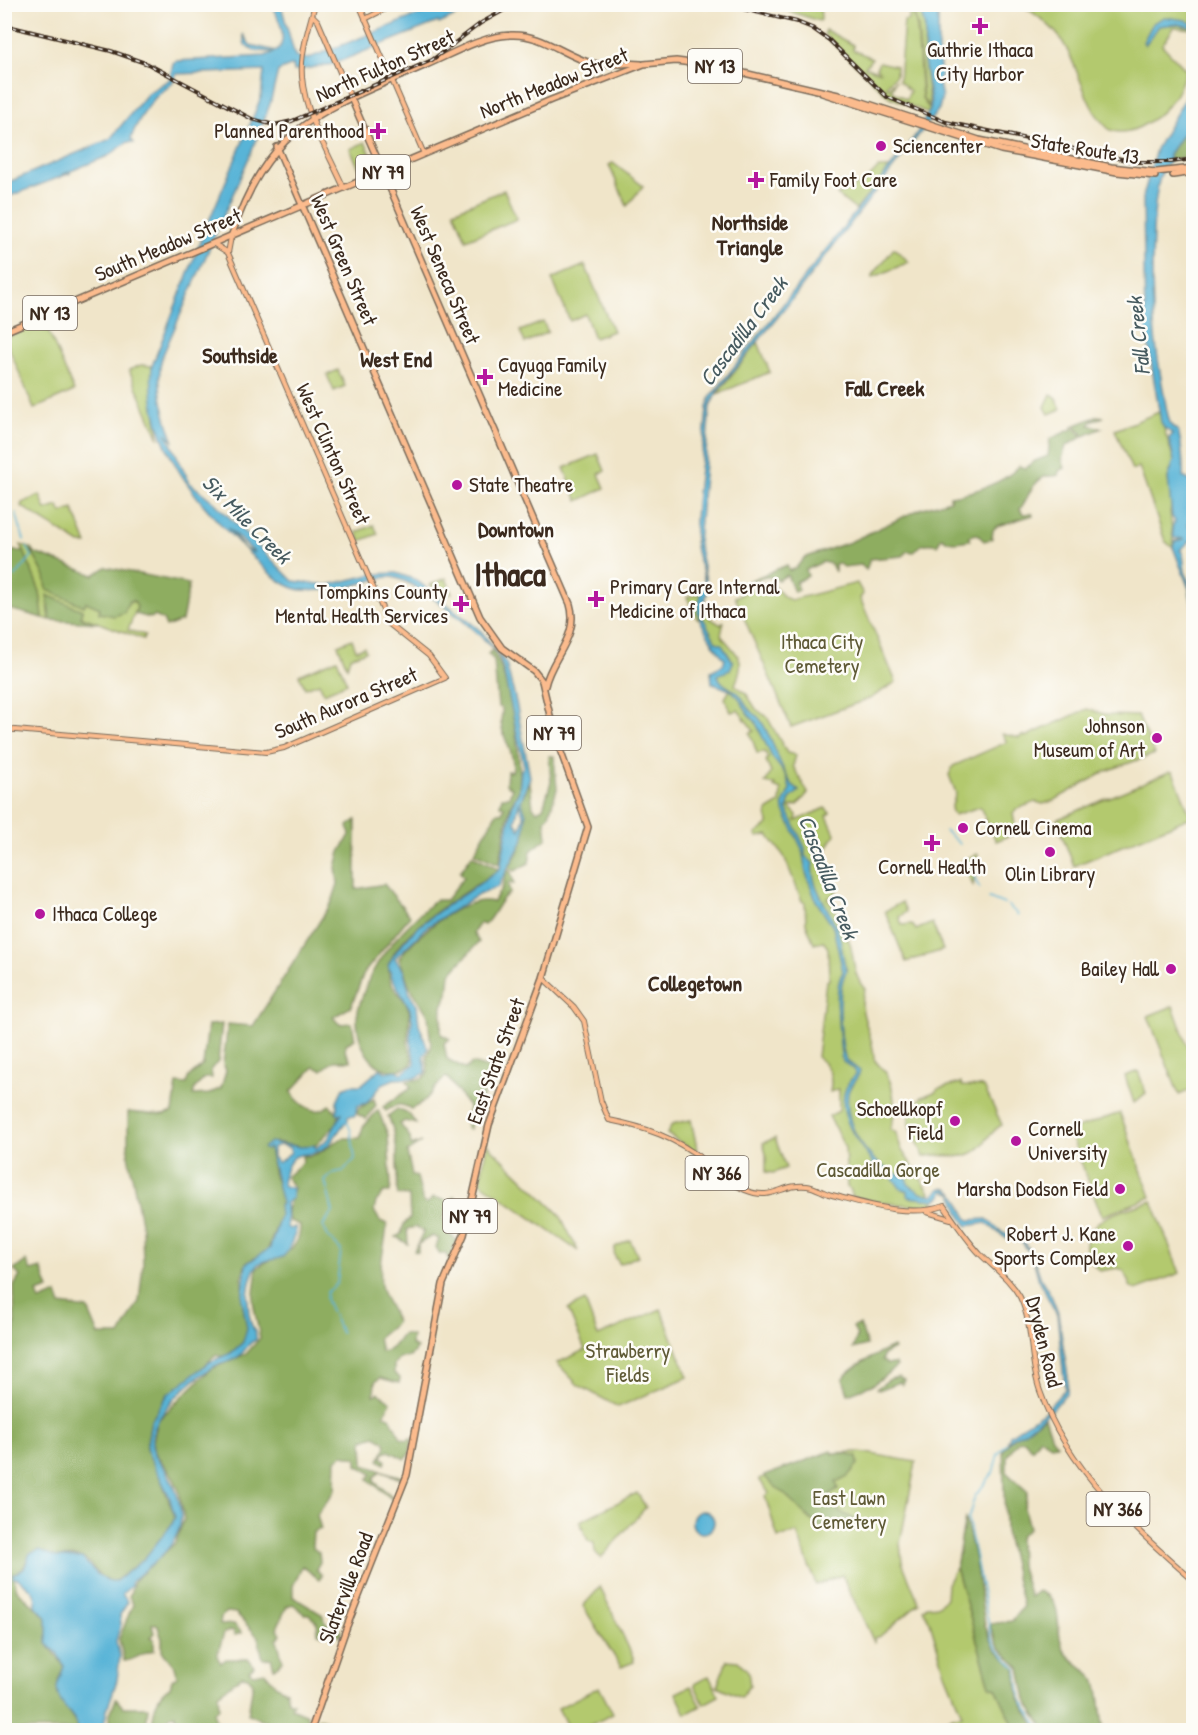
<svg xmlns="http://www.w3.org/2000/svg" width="1198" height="1735" viewBox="0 0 1198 1735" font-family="'Patrick Hand',sans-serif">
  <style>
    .green { fill: #b3c96e; stroke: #777a46; stroke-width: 1.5 }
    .forest { fill: #8ead61; stroke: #646c40; stroke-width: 1.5 }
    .water { fill: #59b4d7; stroke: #4a6f7a; stroke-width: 1.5; fill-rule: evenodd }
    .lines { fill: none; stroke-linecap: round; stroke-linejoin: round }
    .stream { stroke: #59b4d7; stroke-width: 1.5 }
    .major-casing { stroke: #7a6b5a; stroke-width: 6 }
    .highway-casing { stroke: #7a6b5a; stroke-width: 8 }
    .major { stroke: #fbbb8d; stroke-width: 4 }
    .highway { stroke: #fbbb8d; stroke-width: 5 }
    .rail-casing { stroke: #3b2a1e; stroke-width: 4 }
    .rail { stroke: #fdfcf7; stroke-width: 1.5; stroke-dasharray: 4.5; stroke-linecap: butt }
    .poi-dot { fill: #b5179e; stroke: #fdfcf7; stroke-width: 2 }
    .labels { text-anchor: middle; stroke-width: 5; stroke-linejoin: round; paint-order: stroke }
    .shield { fill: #fdfcf7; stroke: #75695f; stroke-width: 1.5 }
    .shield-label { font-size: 20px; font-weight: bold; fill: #3b2a1e }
    .poi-label { font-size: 21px; fill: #3b2a1e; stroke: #fdfcf7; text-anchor: start }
    .street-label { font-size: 21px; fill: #3b2a1e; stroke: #fdfcf7 }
    .park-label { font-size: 21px; fill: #5f5a36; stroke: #fdfcf7 }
    .neighbourhood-label { font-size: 22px; font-weight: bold; fill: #3b2a1e; stroke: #fdfcf7 }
    .water-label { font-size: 22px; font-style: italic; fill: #465a5f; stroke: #fdfcf7 }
    .town-label { font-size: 33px; font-weight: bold; fill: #3b2a1e; stroke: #fdfcf7 }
  </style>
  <rect width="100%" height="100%" fill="#fdfcf7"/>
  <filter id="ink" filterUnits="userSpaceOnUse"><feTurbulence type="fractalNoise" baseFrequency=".0167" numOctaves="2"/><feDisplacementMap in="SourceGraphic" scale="12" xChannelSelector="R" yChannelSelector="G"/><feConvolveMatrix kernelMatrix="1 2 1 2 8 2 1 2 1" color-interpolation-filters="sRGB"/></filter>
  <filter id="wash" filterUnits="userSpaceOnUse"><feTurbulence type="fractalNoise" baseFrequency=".008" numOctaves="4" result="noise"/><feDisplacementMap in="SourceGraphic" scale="24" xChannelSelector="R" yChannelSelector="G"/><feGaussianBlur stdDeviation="1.35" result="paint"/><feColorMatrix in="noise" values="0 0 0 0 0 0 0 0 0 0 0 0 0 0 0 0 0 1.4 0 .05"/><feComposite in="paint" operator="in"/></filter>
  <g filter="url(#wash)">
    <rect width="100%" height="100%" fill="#f0e5c9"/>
    <g class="green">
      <path d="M 770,5 L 820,5 L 821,20 L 819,21 Z"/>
      <path d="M 901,5 L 911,5 L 917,28 L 922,99 L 930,110 L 928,113 L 888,96 L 824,34 L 826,30 L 853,45 L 853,50 L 872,58 L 865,67 L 881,72 L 876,68 L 879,62 L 896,66 L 896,75 L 886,86 L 889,88 L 896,80 L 891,91 L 906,99 L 910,91 L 899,81 L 904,21 L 909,20 L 909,12 L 905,11 Z"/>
      <path d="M 912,5 L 919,5 L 925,28 L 924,61 L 930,108 L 923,99 L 918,27 Z"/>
      <path d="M 1022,5 L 1193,5 L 1192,29 L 1174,27 L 1162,45 L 1186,70 C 1183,78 1180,88 1175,96 C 1162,115 1133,139 1110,130 C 1082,106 1081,67 1060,38 C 1051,25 1035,14 1022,5 Z"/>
      <path d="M 365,142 L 378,170 L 360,177 L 361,172 L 350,149 Z"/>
      <path d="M 613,163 L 643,186 L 627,206 L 609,165 Z"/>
      <path d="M 878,168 L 890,168 L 856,210 L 837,195 L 865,182 Z"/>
      <path d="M 504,190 L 517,219 L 466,240 L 454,211 Z"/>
      <path d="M 894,248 L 909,262 L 872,278 L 872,276 Z"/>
      <path d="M 585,265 L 613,331 L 594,338 L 585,314 L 570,321 L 552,279 Z"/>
      <path d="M 44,321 L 74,391 L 34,409 L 5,338 Z"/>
      <path d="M 543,322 L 548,332 L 525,343 L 520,331 Z"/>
      <path d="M 758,342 L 770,372 L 715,395 L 719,392 Z"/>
      <path d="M 141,365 L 152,366 L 152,389 L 159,439 L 129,370 Z"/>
      <path d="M 338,370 L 345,386 L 334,391 L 327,375 Z"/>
      <path d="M 1051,394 L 1056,397 L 1061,409 L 1049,414 L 1045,407 Z"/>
      <path d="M 1159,412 L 1174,461 L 1168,478 L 1172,501 L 1170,512 L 1174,549 L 1165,541 L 1139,467 L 1132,470 L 1115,430 Z"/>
      <path d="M 598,454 L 605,471 L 599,474 L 605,488 L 578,501 L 564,468 Z"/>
      <path d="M 40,495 L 46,510 L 58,506 L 62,513 L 73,509 L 87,544 L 80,544 L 21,506 L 22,503 Z"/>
      <path d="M 374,525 L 378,534 L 360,541 L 357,532 Z"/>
      <path d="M 21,545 L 30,548 L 45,576 L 84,606 L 86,601 L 100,608 L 99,612 L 135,601 L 137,607 L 128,630 L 145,635 L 143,639 L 80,616 L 82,611 L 48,596 L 50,620 L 43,618 L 40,592 Z"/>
      <path d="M 446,578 L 452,593 L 443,596 L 430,585 Z"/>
      <path d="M 766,583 C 778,584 779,598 791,600 L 857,583 L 863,594 L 860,598 L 896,682 L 871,698 L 791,727 L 735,597 Z"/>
      <path d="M 708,591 L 701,611 L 708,608 L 710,618 L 721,625 L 724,621 L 721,635 C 737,656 747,655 735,685 L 746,693 L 756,709 L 767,717 L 787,753 L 796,755 L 793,766 L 808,793 L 798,805 L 789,807 L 797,815 L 796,821 L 825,808 L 830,813 L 827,816 L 835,834 L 824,854 L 826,873 L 837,891 L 828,899 L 849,933 L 847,940 L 849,940 C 855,958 852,975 865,989 C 855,1013 874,1032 874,1059 C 877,1064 883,1069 886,1073 C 895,1088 897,1115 890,1129 L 896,1133 L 901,1149 L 935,1200 L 932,1204 C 904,1207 878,1203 851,1196 L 851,1190 L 847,1187 L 845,1148 L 829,1116 L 839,1111 L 839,1089 L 830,1092 C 833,1077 830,1066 817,1057 L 826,981 L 829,980 L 828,948 L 823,941 L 814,944 L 806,923 L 805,903 L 802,901 L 784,856 L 768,835 L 757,837 L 756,834 L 768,825 L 767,811 L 780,803 L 781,790 L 774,787 L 775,785 L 765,783 L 771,773 L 766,761 L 768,758 L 765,752 L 757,753 L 750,733 L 754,731 L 738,710 L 731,712 L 725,698 L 730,690 L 712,679 L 729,663 L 702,621 L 696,617 L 687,597 Z"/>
      <path d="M 352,639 L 356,650 L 364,647 L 366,651 L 350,657 L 347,667 L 338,645 Z"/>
      <path d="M 337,659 L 347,683 L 324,693 L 319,683 L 305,688 L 299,675 Z"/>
      <path d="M 1087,709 L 1107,715 L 1138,716 L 1155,754 L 1106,771 L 1053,801 L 1043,804 L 1036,802 L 1016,809 L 1013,814 L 1015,825 L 1012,835 L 996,841 L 980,807 L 954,815 L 951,809 L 956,793 L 949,775 L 953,766 L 1007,742 L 1002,734 L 1019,738 L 1024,735 L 1025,737 Z"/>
      <path d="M 1169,772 L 1173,772 L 1191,817 L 1074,866 L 1056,820 Z"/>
      <path d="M 978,854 L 973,885 L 961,861 Z"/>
      <path d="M 902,902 L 906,912 L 899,917 L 902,925 L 912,924 L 916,930 L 932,923 L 943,950 L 906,962 L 885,911 Z"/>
      <path d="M 1173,1006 L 1193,1061 L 1193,1089 L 1179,1095 L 1148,1016 Z"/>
      <path d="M 1138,1071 L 1146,1093 L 1134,1103 L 1125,1076 Z"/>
      <path d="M 961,1083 L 962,1086 L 984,1087 L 1002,1125 C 989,1131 985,1148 970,1154 C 954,1161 938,1151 924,1157 L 910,1125 L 908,1112 L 922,1097 L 937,1091 L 937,1089 Z"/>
      <path d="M 1120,1113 L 1151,1197 L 1102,1216 L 1069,1131 Z"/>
      <path d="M 691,1120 L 697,1148 L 694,1151 L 667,1134 L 672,1124 Z"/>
      <path d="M 775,1138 L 786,1168 L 773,1173 L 766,1172 L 766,1154 L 763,1143 Z"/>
      <path d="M 487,1144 L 560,1215 L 578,1251 L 480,1182 Z"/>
      <path d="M 1152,1201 L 1180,1273 L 1136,1290 L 1130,1286 L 1124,1271 L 1118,1268 L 1100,1271 C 1093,1266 1086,1257 1086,1248 C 1085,1215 1127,1210 1152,1201 Z"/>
      <path d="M 630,1240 L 638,1256 L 620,1264 L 614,1255 L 615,1247 Z"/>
      <path d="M 585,1301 L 598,1336 L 661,1309 L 688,1377 L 618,1407 L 578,1385 L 557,1363 L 585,1350 L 568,1309 Z"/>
      <path d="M 860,1452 L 916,1462 L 900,1543 L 902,1562 L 919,1603 L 879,1637 L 875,1637 L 874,1642 L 842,1575 L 816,1585 L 797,1533 L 778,1538 L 765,1496 L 769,1493 L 759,1479 L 825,1453 Z"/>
      <path d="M 637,1493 L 646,1507 L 601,1558 L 595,1552 L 594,1543 L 588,1541 L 580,1521 Z"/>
      <path d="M 956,1567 L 990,1686 L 996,1688 L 1016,1730 L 935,1730 L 942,1721 L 962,1714 L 945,1673 L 930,1622 L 923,1609 L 927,1606 L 939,1605 L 946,1598 L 947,1584 Z"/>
      <path d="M 600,1587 L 633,1657 L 634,1662 L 621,1667 L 583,1606 Z"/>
      <path d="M 727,1660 L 738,1661 L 748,1671 L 750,1685 L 741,1697 L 717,1686 Z"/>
      <path d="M 709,1676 L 719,1696 L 704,1704 L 694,1684 Z"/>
      <path d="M 691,1686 L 701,1706 L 686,1714 L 676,1693 Z"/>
      <path d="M 599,1687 L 613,1714 L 580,1730 L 569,1730 L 558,1708 Z"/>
      <path d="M 318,1718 L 346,1728 L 345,1730 L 314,1730 Z"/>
    </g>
    <g class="forest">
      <path d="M 1193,119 L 1193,156 L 1170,160 L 1169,154 Z"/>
      <path d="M 1098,416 L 1104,417 L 1093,420 L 1089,425 L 1102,428 L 1084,436 L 1075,425 Z"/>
      <path d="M 1073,426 L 1082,437 L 1066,446 L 1062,459 L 1065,468 L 1059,471 L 1059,475 C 1053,477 1049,475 1044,477 C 1030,484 1029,498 1020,509 L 1023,514 L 1032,513 L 1033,515 L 997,526 L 993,530 L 992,539 L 984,541 L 977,534 L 969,536 L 970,540 C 959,541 951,545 942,537 L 937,545 C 929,542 918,544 914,552 L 907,551 L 903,556 L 870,559 L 866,570 L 861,565 L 843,567 L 838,563 L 835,564 L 835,572 L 831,564 L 822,562 L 806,570 L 808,576 L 796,582 L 798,590 L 794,592 L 787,575 L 778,580 C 766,571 750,584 739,590 L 739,585 L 787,565 L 789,571 L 796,568 L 804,558 L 850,542 L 920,509 L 950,500 L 950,496 C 972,493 1005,483 1019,466 L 1026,468 L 1035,461 L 1048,456 L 1050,439 L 1072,429 Z"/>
      <path d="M 30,548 L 35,553 L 94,575 L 106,567 L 189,584 L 182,621 L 166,627 L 163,620 L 155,616 L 150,618 L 135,614 L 137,607 L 134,601 L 129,601 L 124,613 L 114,616 L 99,613 L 100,608 L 86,602 L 84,606 L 47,590 L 45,576 Z"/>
      <path d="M 5,551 L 24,551 L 40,592 L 43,618 L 5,608 Z"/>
      <path d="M 47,595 L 82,610 L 80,617 L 98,623 L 50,620 Z"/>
      <path d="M 492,650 C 509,672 523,762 519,789 C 518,795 513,799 511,805 C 505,823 504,845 499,864 L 474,853 L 497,812 L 502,813 L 504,807 L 500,805 L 502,797 L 509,797 L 512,788 L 506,784 L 507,771 L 512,772 C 517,753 501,739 501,721 C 501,716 503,714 502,708 L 498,707 L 494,660 L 488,654 Z"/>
      <path d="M 549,756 L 554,756 L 557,789 L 549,815 L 545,820 L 547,838 L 531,851 L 529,863 L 515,871 L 508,868 C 525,847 527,824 521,800 L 530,782 L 533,807 L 537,811 L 543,808 L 551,782 Z"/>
      <path d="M 356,820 L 356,889 L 384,884 L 410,916 L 364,973 L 351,1007 L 333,1017 L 339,1024 L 352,1023 L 355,1039 L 346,1044 L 345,1051 L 351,1061 L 334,1061 L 322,1070 L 314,1067 L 291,1092 C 300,1105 316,1118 329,1105 L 339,1114 L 338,1122 L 315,1146 L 301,1147 L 276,1142 L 263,1148 L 269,1148 L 274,1176 L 281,1190 L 280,1216 L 267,1252 C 260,1257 252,1257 247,1263 C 232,1286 257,1323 243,1342 C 238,1348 231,1352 226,1357 L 215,1355 L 199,1372 L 168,1394 L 151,1421 L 146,1449 L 155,1463 L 175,1517 L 172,1524 L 144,1559 L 115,1581 C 99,1582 96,1568 86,1560 C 78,1554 67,1557 58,1557 C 52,1557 46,1552 40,1550 L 30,1553 L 23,1569 L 13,1574 L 17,1590 L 47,1618 L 47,1643 L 64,1666 L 58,1681 L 58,1695 L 79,1728 L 78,1730 L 5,1730 L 4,1343 L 15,1337 L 14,1286 L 20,1276 L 14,1270 L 26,1261 L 31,1271 L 41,1268 L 49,1289 L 37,1293 L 40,1301 L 57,1294 L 61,1305 L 88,1309 L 99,1335 L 120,1335 L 139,1301 L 143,1264 L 142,1228 L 128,1155 L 128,1112 L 163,1115 L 173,1112 L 177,1083 L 187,1084 L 188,1078 L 203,1065 L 208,1025 L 222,1024 L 218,1062 L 211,1069 L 212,1078 L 205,1078 L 195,1088 L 193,1095 L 209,1094 L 221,1088 L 226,1071 L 223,1064 L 228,1024 L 253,1026 L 332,902 L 338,884 L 336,867 L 340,852 L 350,835 L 348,826 Z"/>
      <path d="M 472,855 L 499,869 C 472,891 372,941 391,982 C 394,991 403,996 407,1005 C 413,1016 407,1029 408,1041 C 409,1049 413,1056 412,1064 C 379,1085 356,1049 357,1017 C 358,1007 362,996 366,986 C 379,952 408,924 435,900 L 446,900 L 464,877 L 460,872 Z"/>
      <path d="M 507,870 L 511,872 L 514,884 L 508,883 L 510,893 C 498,899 495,916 484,925 L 480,923 L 473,933 L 479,942 L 450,974 L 448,994 L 442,1006 L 441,1034 L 450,1039 L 444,1043 L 447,1059 L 466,1069 L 472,1063 L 496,1070 L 490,1075 L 489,1086 L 479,1084 L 477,1091 L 484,1094 L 475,1118 L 471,1117 L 469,1129 L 466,1128 L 468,1106 L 448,1078 L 445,1077 C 433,1089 427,1103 411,1109 C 401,1103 396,1104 386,1111 L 383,1107 L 411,1088 L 407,1081 L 422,1079 L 428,1073 L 427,1056 L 431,1047 L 428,1015 L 410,987 L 399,958 C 416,935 465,894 493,902 L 502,888 Z"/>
      <path d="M 374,1099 L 376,1105 L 366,1119 L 357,1114 L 358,1109 Z"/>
      <path d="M 397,1109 L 409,1114 L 416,1124 L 405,1121 L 400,1124 L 410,1137 L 411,1146 L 422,1142 L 407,1152 L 412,1175 L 417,1177 L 423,1202 L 427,1204 L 434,1197 L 448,1201 L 454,1197 L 457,1199 L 448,1208 L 443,1218 L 449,1229 L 447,1233 L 457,1240 L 449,1261 L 446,1254 L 440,1254 L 436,1247 L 439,1239 L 432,1236 L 418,1244 L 418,1252 L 414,1251 L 424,1231 L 416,1227 L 407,1229 L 408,1244 L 396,1237 L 401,1234 L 404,1224 L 410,1218 L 409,1196 L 398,1195 L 397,1190 L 397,1154 L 394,1132 L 388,1116 Z"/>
      <path d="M 378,1110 L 388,1135 L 391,1186 L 390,1192 L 384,1192 L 376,1202 L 374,1211 L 380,1221 L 387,1224 C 386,1244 378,1265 381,1285 C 383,1300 394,1309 396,1323 L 378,1338 L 381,1352 C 394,1351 395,1342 403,1334 L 412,1336 L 411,1345 L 417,1348 L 410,1357 L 400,1358 L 394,1364 L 394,1373 L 400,1378 L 399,1383 L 380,1378 L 375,1382 L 374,1395 L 379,1393 L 391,1402 L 384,1415 L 390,1417 L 401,1438 L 407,1440 L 413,1437 L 410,1453 L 405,1459 L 389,1451 L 384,1453 L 382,1457 L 386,1461 L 385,1464 L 379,1460 L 386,1446 L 384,1441 L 375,1436 L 363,1440 L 364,1465 L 402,1477 L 401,1479 L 380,1471 L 374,1478 L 375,1482 L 394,1498 L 393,1500 L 368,1479 L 372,1474 L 357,1465 L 357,1458 L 343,1455 L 336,1460 L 335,1490 L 317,1515 L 321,1529 L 313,1532 L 312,1547 L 319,1553 L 320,1562 L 316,1569 L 322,1575 L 319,1579 L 302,1566 L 293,1586 L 293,1597 L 323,1615 L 326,1623 L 342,1631 L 340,1636 L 328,1629 L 325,1635 L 318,1633 L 317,1623 L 310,1614 L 305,1614 L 293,1604 L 287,1606 L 277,1628 L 281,1635 L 277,1640 L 283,1661 L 274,1668 L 271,1658 L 263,1659 L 258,1637 L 236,1613 L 227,1612 L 221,1617 L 220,1625 L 234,1624 L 242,1633 L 235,1635 L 233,1630 L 224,1633 L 217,1656 L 221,1663 L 226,1659 L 249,1659 L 254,1666 L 249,1671 L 253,1674 L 265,1672 L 276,1686 L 286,1691 L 288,1701 L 293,1703 L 291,1708 L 307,1715 L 308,1721 L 292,1723 L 292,1730 L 265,1725 L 266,1722 L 248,1714 L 253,1683 L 248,1677 L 242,1676 L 218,1694 L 219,1708 L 214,1712 C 215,1723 219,1726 228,1730 L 180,1730 L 175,1714 L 169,1716 L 168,1730 L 151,1730 C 154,1713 154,1696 170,1687 L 172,1680 L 177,1676 L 175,1667 L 162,1651 L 162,1639 L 157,1624 L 152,1624 L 154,1633 L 150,1637 L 154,1639 L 154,1650 C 143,1652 135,1661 124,1661 L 119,1639 L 133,1604 L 129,1597 L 134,1581 L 175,1543 L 184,1519 L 179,1491 L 173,1477 L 155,1453 L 153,1441 L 158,1420 L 211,1369 L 246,1354 L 260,1338 L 253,1301 L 257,1268 C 273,1254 301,1256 300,1225 L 289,1221 L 287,1211 L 294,1188 L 286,1177 L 303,1162 L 302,1156 C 323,1157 325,1145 341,1139 C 347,1137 354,1139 360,1138 L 363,1127 Z"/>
      <path d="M 860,1325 L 867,1345 L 853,1349 L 857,1336 L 853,1327 Z"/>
      <path d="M 893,1347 L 894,1349 L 883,1355 L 882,1360 L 887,1364 L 896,1364 L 897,1366 L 874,1384 L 848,1394 L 843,1379 C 849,1368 881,1352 893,1347 Z"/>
      <path d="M 898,1377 L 904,1380 L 902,1385 L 900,1382 L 879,1390 L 877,1388 L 890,1379 Z"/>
      <path d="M 1045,1417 L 1052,1438 L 1057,1444 L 1051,1445 L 1040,1438 L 1032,1449 L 1024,1440 L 1018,1441 L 1007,1456 L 1007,1473 L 1028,1492 L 1024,1508 L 1029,1528 L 1019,1537 L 1020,1564 L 1030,1597 L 1038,1591 C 1068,1602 1052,1627 1064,1650 C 1071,1662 1087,1668 1095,1680 C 1100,1687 1101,1719 1104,1730 L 1045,1730 L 1026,1700 L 1020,1668 L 999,1648 L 989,1624 L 1012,1621 L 1023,1606 L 1005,1531 L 1003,1451 L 1013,1438 Z"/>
      <path d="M 832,1451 L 833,1454 L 846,1453 L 857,1457 L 858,1464 L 848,1476 L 836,1482 L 838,1489 L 830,1494 C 828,1509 845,1514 856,1520 L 854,1526 C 825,1537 814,1524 796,1505 C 786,1495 774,1486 764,1476 Z"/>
      <path d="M 965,1518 L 974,1554 L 985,1625 L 995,1649 L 1015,1667 L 1019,1698 L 1038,1730 L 1016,1730 L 996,1688 L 990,1686 L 956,1567 Z"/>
      <path d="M 116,1699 L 123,1707 L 148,1707 L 146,1730 L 109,1730 L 109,1716 Z"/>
    </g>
    <g class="water">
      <path d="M 272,5 L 281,5 L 295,56 L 307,59 L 443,5 L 478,5 L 439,24 L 438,22 L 333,64 L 294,71 L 293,65 L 278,71 L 270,104 L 254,146 L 162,357 C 155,383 165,418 174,442 L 166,433 L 190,483 L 214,502 L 293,581 L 328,585 L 374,574 L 396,573 L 416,580 L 481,631 L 506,663 L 516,702 L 530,777 L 521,801 L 526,814 L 524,838 L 498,887 L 478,895 L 428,926 L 395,958 L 404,971 L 410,994 L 417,1005 L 419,1024 L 428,1049 L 424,1056 L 426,1073 L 415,1078 L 394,1079 L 382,1084 L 367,1103 L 357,1106 L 355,1116 L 348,1116 L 348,1120 C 340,1127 336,1138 327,1146 C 306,1163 295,1143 285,1173 C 283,1179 281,1180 284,1186 L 292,1188 L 292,1198 L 286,1203 L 287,1227 L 290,1229 L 295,1227 C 297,1234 294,1235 292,1241 C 283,1267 277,1254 258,1264 C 247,1278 246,1305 251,1323 C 253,1330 258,1332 256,1340 C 247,1342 245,1354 236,1358 C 230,1361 222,1362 215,1366 C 191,1380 151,1414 152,1444 C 152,1454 162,1464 167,1472 C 176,1487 185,1512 179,1529 C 171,1553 149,1565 131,1582 L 131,1586 L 122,1594 L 128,1602 L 120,1615 L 121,1624 L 116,1641 L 120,1656 L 117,1680 L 107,1710 L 103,1730 L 78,1730 C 78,1716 58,1707 57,1689 C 57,1681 62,1674 64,1666 L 57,1653 L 47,1643 L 47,1618 L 36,1606 C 37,1590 28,1587 17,1578 L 13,1578 L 13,1574 L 24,1569 L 30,1553 L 40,1550 L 56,1557 L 82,1558 L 97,1574 L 107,1581 L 116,1581 L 144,1559 L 172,1524 L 175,1517 L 169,1496 L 146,1449 L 151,1421 L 168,1394 L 210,1362 L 231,1353 L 243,1342 L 247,1328 L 242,1300 L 246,1264 L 270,1248 L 280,1216 L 279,1205 L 282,1204 L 269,1147 L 266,1150 L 263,1148 L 270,1142 L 301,1147 L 314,1145 L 316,1148 L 328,1139 L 342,1113 L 337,1114 L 337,1101 L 343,1088 L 350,1085 L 361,1085 L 380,1069 L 386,1072 L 396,1070 L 402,1073 L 415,1064 L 410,1037 L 412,1020 L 410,1009 L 392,978 L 388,965 C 411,920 462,899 500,869 L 512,805 L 519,791 L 521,770 L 524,766 L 503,669 C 501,663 500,657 496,652 C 482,634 412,577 390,577 C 379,577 369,582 359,584 C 344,589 305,594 291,587 C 273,579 258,562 243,547 C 192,498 146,441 152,366 L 203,235 L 251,122 L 261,97 L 264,71 L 176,74 C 171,91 165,86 155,98 C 146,109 135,125 131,139 L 134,143 L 128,142 L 108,156 L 61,175 L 71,173 L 5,198 L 4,184 L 110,139 L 148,93 L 170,79 L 173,63 L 176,61 L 265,56 L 275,52 L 254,51 L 245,45 L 243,34 L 250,45 L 277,51 C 289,39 278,17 272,5 ZM 228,528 L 255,553 L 245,549 ZM 519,803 L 524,817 L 520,830 L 515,822 ZM 281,1145 L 290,1148 L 291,1152 L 278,1163 L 273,1157 L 273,1147 Z"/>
      <path d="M 919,5 L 938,5 L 938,49 L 941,76 L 938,80 L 942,97 L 939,109 L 790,302 L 717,392 L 710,407 L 698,543 L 708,589 L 701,614 L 716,642 L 722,644 L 733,662 L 730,670 L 718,675 C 721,687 733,687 741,696 C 744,700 745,705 748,708 C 751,712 756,714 759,718 C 774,737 782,780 799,791 L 790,799 L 787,809 L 805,848 L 805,856 L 813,863 C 809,883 828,907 836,926 C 843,941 841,957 847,971 C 836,984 840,1043 846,1060 L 860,1071 C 859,1079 849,1084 848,1094 C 843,1130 875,1172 907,1177 L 908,1184 L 921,1193 L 934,1195 L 941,1188 C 959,1188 959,1208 969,1220 L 987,1219 L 1003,1233 L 1022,1238 L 1033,1255 L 1041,1279 L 1051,1295 L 1058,1313 L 1068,1377 L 1067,1392 L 1053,1409 L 1024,1432 L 1013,1437 L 1007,1444 L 1010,1435 L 1044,1412 L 1065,1389 L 1057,1315 L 1039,1281 L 1033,1258 L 1022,1242 L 1004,1237 L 986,1223 L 967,1226 L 960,1215 L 952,1193 L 943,1191 L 942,1196 L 935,1200 L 908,1197 L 908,1191 L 900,1188 L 890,1174 L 871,1166 L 873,1163 C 854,1139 827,1100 856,1074 L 854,1069 L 843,1062 L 841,1056 C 840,1037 832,987 843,972 L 833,927 L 816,901 L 806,873 L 802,849 L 784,811 L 783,804 L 790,789 L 786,775 L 772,757 L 755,721 L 748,714 L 739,698 L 732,691 L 712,683 L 711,671 L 723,665 L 725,659 C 717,652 698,620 698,611 C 698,600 704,590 704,579 C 703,567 695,557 695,544 C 693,500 704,452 707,407 L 711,396 L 915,136 L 930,110 L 931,103 L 924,61 L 925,28 Z"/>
      <path d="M 1164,17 L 1186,20 L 1192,24 L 1191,27 L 1178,24 L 1159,26 L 1145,45 L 1143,42 L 1153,23 Z"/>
      <path d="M 1193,84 L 1193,119 L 1169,154 L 1169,163 C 1148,173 1152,296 1154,321 C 1155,344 1159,367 1163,389 C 1165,399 1167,417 1171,425 C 1173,428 1176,429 1178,431 C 1181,438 1184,469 1183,477 L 1193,482 L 1193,511 L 1188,526 L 1193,530 L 1193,539 L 1180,550 L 1183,553 L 1185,571 L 1193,594 L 1193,674 L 1188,655 L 1193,610 L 1189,589 L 1173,547 L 1175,541 L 1185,539 L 1174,538 L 1172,527 L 1175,521 L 1172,517 L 1168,478 L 1174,461 L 1169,438 L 1173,434 L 1164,428 L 1161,422 L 1145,326 L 1143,197 L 1156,149 Z"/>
      <circle cx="703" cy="1522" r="11"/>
    </g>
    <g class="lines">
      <g class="stream">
        <path d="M 4,487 L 8,495"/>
        <path d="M 16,513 L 24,540"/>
        <path d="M 15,577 L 32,556 L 27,547"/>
        <path d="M 945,831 L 960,844"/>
        <path d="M 969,861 C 975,871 973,880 980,888"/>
        <path d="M 989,898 L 1004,904"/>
        <path d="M 1008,905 L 1018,915"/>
        <path d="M 341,1333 L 326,1299 L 327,1292 L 337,1284 L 341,1250 L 329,1238 L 323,1226 L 333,1212 L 325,1181 L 333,1173 L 343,1171 L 355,1159 L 351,1131 L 346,1119"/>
        <path d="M 1007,1444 L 998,1454 L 993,1473 L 975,1496 L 968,1519 L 991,1636 L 997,1649 L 1017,1669 L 1021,1699 L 1041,1730"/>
      </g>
    </g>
  </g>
  <g filter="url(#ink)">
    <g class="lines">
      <g class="major-casing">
        <g id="major">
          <path d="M 315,4 C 309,27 300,53 302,77 C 305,115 329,154 344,188"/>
          <path d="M 359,4 L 424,154"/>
          <path d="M 313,16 L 318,21 L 351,98"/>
          <path d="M 365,19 L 395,4"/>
          <path d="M 214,244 L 227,252"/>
          <path d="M 4,729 L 266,752 L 284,748 L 445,678 L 429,656 L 389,624 L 228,253 L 231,237"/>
          <path d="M 543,978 L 574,1007 L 584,1021 L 601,1101 L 609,1120 C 645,1127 676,1138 705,1161 C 718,1172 729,1183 745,1190 C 773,1202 782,1183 807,1186 C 816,1187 823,1193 832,1195 C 866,1204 909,1218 944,1206 C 955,1222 966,1239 980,1254 C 994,1268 1010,1279 1020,1297 C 1034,1326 1029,1361 1040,1391 C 1067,1469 1133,1528 1194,1581"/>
          <path d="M 927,1212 L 951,1219"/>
        </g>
      </g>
      <g class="highway-casing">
        <g id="highway">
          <path d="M 822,93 L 1001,150 L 1117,172 L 1155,176"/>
          <path d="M 351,98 L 570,604 C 580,637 551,657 545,686"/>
          <path d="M 277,147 L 480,617 L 502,648 L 534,671 L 542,681 L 554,733 L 588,827 L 543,978 L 489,1125 L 464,1235 L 443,1284 L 407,1475 L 347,1626 L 311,1730"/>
          <path d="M 1173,175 L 1194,172"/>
          <path d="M 231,237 C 269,123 323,110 424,66 C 450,55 481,36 510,35 C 541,33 563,55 591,63 C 608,67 624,62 641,64"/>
          <path d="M 4,332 L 551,100 L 644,64 L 676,61 L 714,66 L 847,97 L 979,140 L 1111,167 L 1156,172 L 1194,168"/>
        </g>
      </g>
      <use href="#major" class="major"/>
      <use href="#highway" class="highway"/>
      <g class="rail-casing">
        <g id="rail">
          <path d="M 722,4 L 797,22 L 812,28 L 829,40 L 887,97 L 946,122 L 1136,162 L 1171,162 L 1194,159"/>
          <path d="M 4,25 L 111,51 L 148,64 L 252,119 L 274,125 L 292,121 L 432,60 L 481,23 L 515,4"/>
        </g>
      </g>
      <use href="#rail" class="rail"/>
    </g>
  </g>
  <g class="poi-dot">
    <path d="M977 17h6v6h6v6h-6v6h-6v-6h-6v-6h6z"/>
    <path d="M375 122h6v6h6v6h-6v6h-6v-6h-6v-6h6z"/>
    <circle cx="881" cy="146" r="6"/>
    <path d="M753 171h6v6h6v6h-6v6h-6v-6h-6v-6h6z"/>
    <path d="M482 368h6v6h6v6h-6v6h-6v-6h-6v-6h6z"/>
    <circle cx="457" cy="485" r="6"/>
    <path d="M593 590h6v6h6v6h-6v6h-6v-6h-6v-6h6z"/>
    <path d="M458 595h6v6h6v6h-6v6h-6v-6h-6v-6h6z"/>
    <circle cx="1157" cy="738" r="6"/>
    <circle cx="963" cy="828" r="6"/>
    <path d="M929 834h6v6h6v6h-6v6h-6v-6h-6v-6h6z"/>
    <circle cx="1050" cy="852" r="6"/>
    <circle cx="40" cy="914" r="6"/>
    <circle cx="1171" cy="969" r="6"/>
    <circle cx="955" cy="1121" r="6"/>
    <circle cx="1016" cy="1141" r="6"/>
    <circle cx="1120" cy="1189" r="6"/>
    <circle cx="1128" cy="1246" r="6"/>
  </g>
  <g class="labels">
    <g class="shield">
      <rect x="688" y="49" width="54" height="34" rx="4.5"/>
      <rect x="356" y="155" width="54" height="34" rx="4.5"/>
      <rect x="23" y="296" width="54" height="34" rx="4.5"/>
      <rect x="527" y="716" width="54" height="34" rx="4.5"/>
      <rect x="685.5" y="1156" width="63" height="34" rx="4.5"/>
      <rect x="443" y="1199" width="54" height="34" rx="4.5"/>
      <rect x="1086.5" y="1492" width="63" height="34" rx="4.5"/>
    </g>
    <g class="shield-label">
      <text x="715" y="73">NY 13</text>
      <text x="383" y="179">NY 79</text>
      <text x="50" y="320">NY 13</text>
      <text x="554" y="740">NY 79</text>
      <text x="717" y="1180">NY 366</text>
      <text x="470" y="1223">NY 79</text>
      <text x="1118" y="1516">NY 366</text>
    </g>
    <g class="poi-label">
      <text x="980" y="57" text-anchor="middle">Guthrie Ithaca<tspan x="980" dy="24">City Harbor</tspan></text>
      <text x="364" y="138" text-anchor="end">Planned Parenthood</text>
      <text x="893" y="153">Sciencenter</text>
      <text x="770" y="187">Family Foot Care</text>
      <text x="498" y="372">Cayuga Family<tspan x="498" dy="24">Medicine</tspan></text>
      <text x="469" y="492">State Theatre</text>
      <text x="610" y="594">Primary Care Internal<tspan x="610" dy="24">Medicine of Ithaca</tspan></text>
      <text x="448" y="599" text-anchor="end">Tompkins County<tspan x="448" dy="24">Mental Health Services</tspan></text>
      <text x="1145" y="733" text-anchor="end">Johnson<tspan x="1145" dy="24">Museum of Art</tspan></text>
      <text x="975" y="835">Cornell Cinema</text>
      <text x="932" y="874" text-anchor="middle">Cornell Health</text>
      <text x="1050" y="881" text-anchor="middle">Olin Library</text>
      <text x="52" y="921">Ithaca College</text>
      <text x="1159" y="976" text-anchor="end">Bailey Hall</text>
      <text x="943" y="1116" text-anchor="end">Schoellkopf<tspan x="943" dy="24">Field</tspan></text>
      <text x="1028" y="1136">Cornell<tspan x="1028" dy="24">University</tspan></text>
      <text x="1108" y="1196" text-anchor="end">Marsha Dodson Field</text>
      <text x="1116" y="1241" text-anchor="end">Robert J. Kane<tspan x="1116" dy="24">Sports Complex</tspan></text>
    </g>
    <g class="street-label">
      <text transform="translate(385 66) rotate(-24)" y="7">North Fulton Street</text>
      <text transform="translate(554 83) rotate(-22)" y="7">North Meadow Street</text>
      <text transform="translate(1085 149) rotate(9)" y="7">State Route 13</text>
      <text transform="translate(168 245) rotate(-23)" y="7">South Meadow Street</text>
      <text transform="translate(344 260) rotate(67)" y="7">West Green Street</text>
      <text transform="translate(445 275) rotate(67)" y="7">West Seneca Street</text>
      <text transform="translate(333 454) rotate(66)" y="7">West Clinton Street</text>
      <text transform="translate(346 703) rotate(-23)" y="7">South Aurora Street</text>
      <text transform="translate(496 1061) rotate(-70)" y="7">East State Street</text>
      <text transform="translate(1044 1342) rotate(76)" y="7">Dryden Road</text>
      <text transform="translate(346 1588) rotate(-69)" y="7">Slaterville Road</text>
    </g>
    <g class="park-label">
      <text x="822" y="649">Ithaca City<tspan x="822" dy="24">Cemetery</tspan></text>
      <text x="878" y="1177">Cascadilla Gorge</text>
      <text x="628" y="1358">Strawberry<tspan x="628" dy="24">Fields</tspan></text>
      <text x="849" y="1505">East Lawn<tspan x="849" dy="24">Cemetery</tspan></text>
    </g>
    <g class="neighbourhood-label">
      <text x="750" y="230">Northside<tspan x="750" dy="25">Triangle</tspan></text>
      <text x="240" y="363">Southside</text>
      <text x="396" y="367">West End</text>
      <text x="885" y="396">Fall Creek</text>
      <text x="516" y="537">Downtown</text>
      <text x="695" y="991">Collegetown</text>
    </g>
    <g class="water-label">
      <text transform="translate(743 331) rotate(-53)" y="8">Cascadilla Creek</text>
      <text transform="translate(1138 336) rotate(-96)" y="8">Fall Creek</text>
      <text transform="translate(247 519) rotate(45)" y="8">Six Mile Creek</text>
      <text transform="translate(829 877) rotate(69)" y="8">Cascadilla Creek</text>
    </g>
    <g class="town-label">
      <text x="510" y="586">Ithaca</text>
    </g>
  </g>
  <rect width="1198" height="1735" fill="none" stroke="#fdfcf7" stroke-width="24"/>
</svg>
